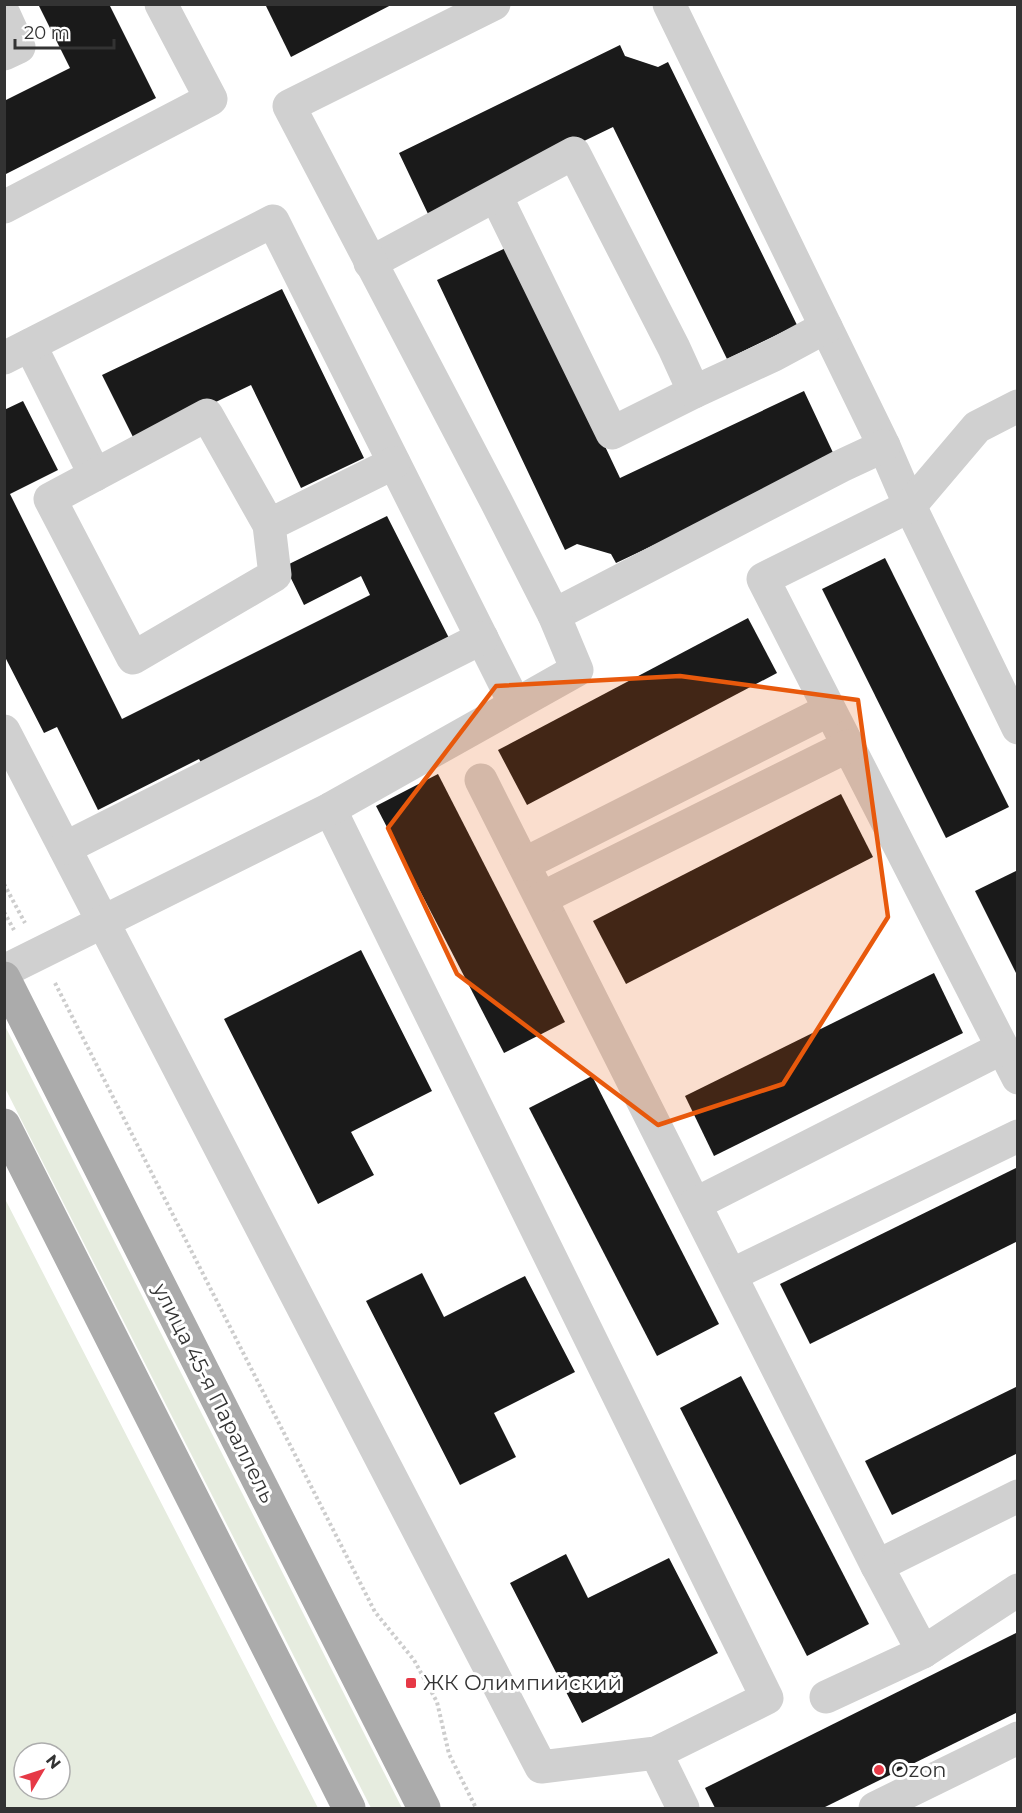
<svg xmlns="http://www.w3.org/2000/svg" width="1022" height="1813" viewBox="0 0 1022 1813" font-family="Montserrat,sans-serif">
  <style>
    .green { fill: #e6ecdf; fill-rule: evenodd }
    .building { fill: #1a1a1a }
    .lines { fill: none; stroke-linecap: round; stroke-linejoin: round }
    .path { stroke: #cdcdcd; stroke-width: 4; stroke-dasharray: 3 3; stroke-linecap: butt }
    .minor { stroke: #d0d0d0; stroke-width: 33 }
    .major { stroke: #ababab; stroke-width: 33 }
    .marked { fill: #e8590c; fill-opacity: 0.2; stroke: #e8590c; stroke-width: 4.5; stroke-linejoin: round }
    .poi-dot { fill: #e63946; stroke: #fff; stroke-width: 2 }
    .labels { text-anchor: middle; stroke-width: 6; stroke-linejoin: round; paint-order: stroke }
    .street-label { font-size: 21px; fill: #333; stroke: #fff }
    .poi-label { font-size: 21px; fill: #333; stroke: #fff; text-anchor: start }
  </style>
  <rect width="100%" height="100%" fill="#fff"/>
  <g class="green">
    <path d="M 4,1026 L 5,1026 L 402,1808 L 371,1808 L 5,1088 Z"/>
    <path d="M 5,1199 L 318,1808 L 5,1808 ZM 24,1753 L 60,1753 L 60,1789 L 24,1789 Z"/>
  </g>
  <g class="building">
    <path d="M 38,4 L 109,4 L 156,98 L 4,175 L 4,101 L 70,68 Z"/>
    <path d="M 265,4 L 393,4 L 291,57 Z"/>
    <path d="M 620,45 L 625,56 L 658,67 L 668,62 L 797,325 L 727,359 L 613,127 L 429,216 L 399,153 Z"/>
    <path d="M 510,246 L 620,478 L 804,391 L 836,459 L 616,563 L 611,554 L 577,544 L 565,550 L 437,280 Z"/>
    <path d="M 282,289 L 364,458 L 301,488 L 251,385 L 135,441 L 102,375 Z"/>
    <path d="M 23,401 L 58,470 L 10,494 L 122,719 L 370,595 L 361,576 L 304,605 L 285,566 L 387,516 L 451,642 L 203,766 L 199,759 L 98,810 L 57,727 L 44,733 L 4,655 L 4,410 Z"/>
    <path d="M 885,558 L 1009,807 L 946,838 L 822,589 Z"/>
    <path d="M 748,618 L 777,673 L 527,805 L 498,750 Z"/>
    <path d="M 438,774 L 565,1022 L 504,1053 L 376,806 Z"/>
    <path d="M 841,794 L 873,857 L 626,984 L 593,921 Z"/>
    <path d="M 1018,870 L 1018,977 L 975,891 Z"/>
    <path d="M 361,950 L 432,1091 L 351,1132 L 374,1175 L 318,1204 L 224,1019 Z"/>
    <path d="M 934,973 L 963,1033 L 714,1156 L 685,1096 Z"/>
    <path d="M 592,1076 L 719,1324 L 657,1356 L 529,1108 Z"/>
    <path d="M 1018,1167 L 1018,1241 L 810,1344 L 780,1284 Z"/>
    <path d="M 422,1273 L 444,1317 L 525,1276 L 575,1372 L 494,1413 L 516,1457 L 460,1485 L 366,1301 Z"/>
    <path d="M 741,1376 L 869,1624 L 807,1656 L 680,1408 Z"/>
    <path d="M 1018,1386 L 1018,1453 L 892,1515 L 865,1461 Z"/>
    <path d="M 566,1554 L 588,1598 L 669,1558 L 718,1653 L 582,1723 L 510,1583 Z"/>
    <path d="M 1018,1632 L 1018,1712 L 823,1808 L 715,1808 L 705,1788 Z"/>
  </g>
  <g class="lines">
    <g class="path">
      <path d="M 4,884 L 25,923"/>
      <path d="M 4,912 L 14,930"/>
      <path d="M 55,983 L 375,1612 L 414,1660 L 437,1702 L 449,1754 L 476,1808"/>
    </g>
    <g class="minor">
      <path d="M 669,4 L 826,327 L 884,446 L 910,506 L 1018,728"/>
      <path d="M 4,14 L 19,47 L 4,54"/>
      <path d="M 496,196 L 612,433 L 694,392"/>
      <path d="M 4,207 L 211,99 L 161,4"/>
      <path d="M 370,263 L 574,153 L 674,348 L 694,392 L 774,355 L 826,327"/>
      <path d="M 30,345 L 95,475"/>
      <path d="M 4,358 L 273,221 L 515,704"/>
      <path d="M 1018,406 L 977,427 L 910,506 L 763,579 L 1018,1078"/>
      <path d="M 269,525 L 275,575 L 133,658 L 50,499 L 207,415 L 269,525 L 394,463"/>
      <path d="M 554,615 L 841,466 L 884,446"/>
      <path d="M 4,731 L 541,1767 L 656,1753 L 767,1698 L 330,809"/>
      <path d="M 481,780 L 877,1566 L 1018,1496"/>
      <path d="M 65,848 L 482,638"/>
      <path d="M 524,864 L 829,710"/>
      <path d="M 542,898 L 848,746"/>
      <path d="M 4,971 L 330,809 L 577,670 L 554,615 L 496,501 L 289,106 L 494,4"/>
      <path d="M 695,1204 L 1002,1048"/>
      <path d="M 731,1275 L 1018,1136"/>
      <path d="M 877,1566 L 923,1652"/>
      <path d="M 826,1697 L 923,1652 L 1018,1590"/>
      <path d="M 656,1753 L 683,1808"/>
      <path d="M 875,1808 L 1018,1738"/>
    </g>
    <g class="major">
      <path d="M 4,978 L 424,1808"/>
      <path d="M 4,1125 L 349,1808"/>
    </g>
  </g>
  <path class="marked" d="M 680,676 L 858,700 L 888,917 L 783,1084 L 658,1125 L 457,974 L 388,828 L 496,686 Z"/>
  <g class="poi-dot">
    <rect x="405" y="1677" width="12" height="12" rx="3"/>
    <circle cx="879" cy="1770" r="6"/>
  </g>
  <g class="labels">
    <g class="street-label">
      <text transform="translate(214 1393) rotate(63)" y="7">улица 45-я Параллель</text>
    </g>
    <g class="poi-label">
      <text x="423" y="1690">ЖК Олимпийский</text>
      <text x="891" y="1777">Ozon</text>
    </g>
  </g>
  <rect width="1022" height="1813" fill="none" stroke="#333333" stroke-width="12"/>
  <g transform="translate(42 1771) rotate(51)"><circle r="28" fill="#ffffff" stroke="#adadad" stroke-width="1.5"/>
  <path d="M0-4.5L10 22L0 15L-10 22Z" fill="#e63946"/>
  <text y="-9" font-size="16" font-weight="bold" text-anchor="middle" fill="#333333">N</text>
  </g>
  <path d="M15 39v9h99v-9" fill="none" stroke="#333333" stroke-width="3"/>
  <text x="24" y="39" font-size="18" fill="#333333" stroke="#ffffff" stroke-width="4.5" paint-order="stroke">20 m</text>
</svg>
